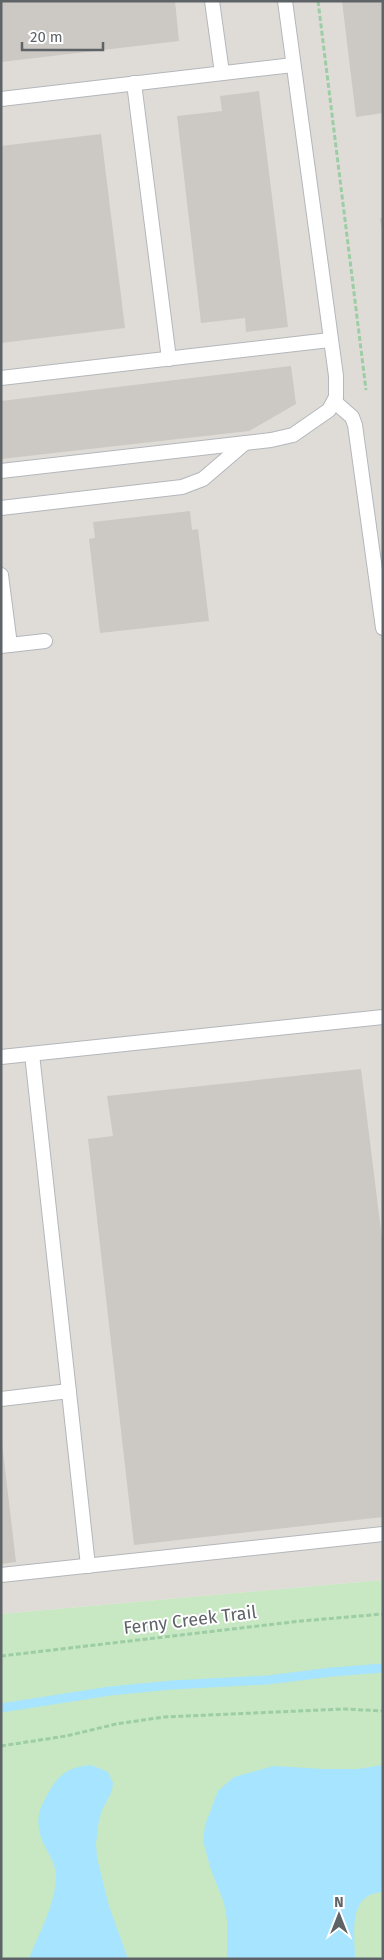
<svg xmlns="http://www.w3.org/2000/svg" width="384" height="1960" viewBox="0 0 384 1960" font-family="'Fira Sans',sans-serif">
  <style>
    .industrial { fill: #dfdcd8 }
    .green { fill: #c7e8c2 }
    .water { fill: #a7e4ff }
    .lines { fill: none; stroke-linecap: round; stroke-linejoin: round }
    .stream { stroke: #a7e4ff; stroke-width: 9 }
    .building { fill: #ccc8c3 }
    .lane-casing { stroke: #b3b7bb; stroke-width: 16 }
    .path { stroke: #9ccda4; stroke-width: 3; stroke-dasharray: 5 2.5; stroke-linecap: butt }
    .lane { stroke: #fff; stroke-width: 14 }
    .labels { text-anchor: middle; stroke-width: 4; stroke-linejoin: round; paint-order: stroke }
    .street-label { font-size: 18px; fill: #5e6367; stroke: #fff }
  </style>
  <rect width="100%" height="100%" fill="#f0ede6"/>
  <path class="industrial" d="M 1,1 L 383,1 L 383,1580 L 1,1614 Z"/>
  <path class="green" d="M 383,1580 L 383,1959 L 1,1959 L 1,1614 Z"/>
  <g class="water">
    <path d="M 91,1765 L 108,1772 L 113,1783 L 112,1791 L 102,1810 L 99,1820 L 96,1843 L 97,1858 L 109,1906 L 128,1959 L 29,1959 C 39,1933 54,1907 56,1879 C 57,1859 41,1847 39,1829 C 37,1818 40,1808 45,1799 C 56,1777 66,1767 91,1765 Z"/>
    <path d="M 383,1765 L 383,1892 C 347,1894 355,1933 355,1959 L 227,1959 L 227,1920 L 224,1903 L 211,1870 L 203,1841 L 205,1825 L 218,1791 L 234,1777 L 274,1766 L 323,1769 L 357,1769 Z"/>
  </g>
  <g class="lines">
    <path class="stream" d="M 1,1708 L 110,1691 L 172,1685 L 267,1680 L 332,1672 L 383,1668"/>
  </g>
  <g class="building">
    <path d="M 1,1 L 175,1 L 179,41 L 1,62 Z"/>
    <path d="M 342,1 L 383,1 L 383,113 L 356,117 Z"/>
    <path d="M 259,91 L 288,327 L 246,332 L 245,318 L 201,323 L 177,116 L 222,111 L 220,96 Z"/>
    <path d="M 101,134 L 125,328 L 1,343 L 1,146 Z"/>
    <path d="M 380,218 L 383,218 L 383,231 L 382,231 Z"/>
    <path d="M 291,366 L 296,404 L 249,431 L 1,459 L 1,401 Z"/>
    <path d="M 190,511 L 192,530 L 198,529 L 209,621 L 100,633 L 89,539 L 95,538 L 93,522 Z"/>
    <path d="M 361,1069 L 383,1247 L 383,1517 L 134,1545 L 88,1139 L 113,1136 L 107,1096 Z"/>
    <path d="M 1,1435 L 16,1562 L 1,1564 Z"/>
  </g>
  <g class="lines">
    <g class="lane-casing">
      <g id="lane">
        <path d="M 212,1 L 222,73"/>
        <path d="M 134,83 L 169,359"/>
        <path d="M 1,99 L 293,65"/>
        <path d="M 1,378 L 330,340"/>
        <path d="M 335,402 L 352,417 L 355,425 L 383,628"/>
        <path d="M 1,471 L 271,440 L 293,435 L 329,410 L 336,397 L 336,376 L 285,1"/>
        <path d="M 1,508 L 182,487 L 203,479 L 245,443"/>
        <path d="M 1,575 L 10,645"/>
        <path d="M 1,646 L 45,641"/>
        <path d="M 32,1054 L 88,1566"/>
        <path d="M 1,1057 L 383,1017"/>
        <path d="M 1,1399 L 69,1391"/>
        <path d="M 1,1575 L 383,1534"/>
      </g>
    </g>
    <g class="path">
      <path d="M 318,1 L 366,390"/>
      <path d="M 1,1656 L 301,1621 L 383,1614"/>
      <path d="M 1,1746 L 66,1736 L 116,1724 L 164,1717 L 344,1709 L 383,1711"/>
    </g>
    <use href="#lane" class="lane"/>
  </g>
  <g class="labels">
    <g class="street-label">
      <text transform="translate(190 1620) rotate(-7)" y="6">Ferny Creek Trail</text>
    </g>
  </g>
  <rect width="384" height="1960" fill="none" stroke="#5e6367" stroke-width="5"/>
  <g transform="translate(339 1915)" stroke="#ffffff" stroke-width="4" paint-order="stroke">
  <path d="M0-4L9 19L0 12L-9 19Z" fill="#5e6367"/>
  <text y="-8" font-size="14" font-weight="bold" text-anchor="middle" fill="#5e6367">N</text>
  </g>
  <path d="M22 42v8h81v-8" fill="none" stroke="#5e6367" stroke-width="2.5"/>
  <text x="30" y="42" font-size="15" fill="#5e6367" stroke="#ffffff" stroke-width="4" paint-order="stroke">20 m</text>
</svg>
